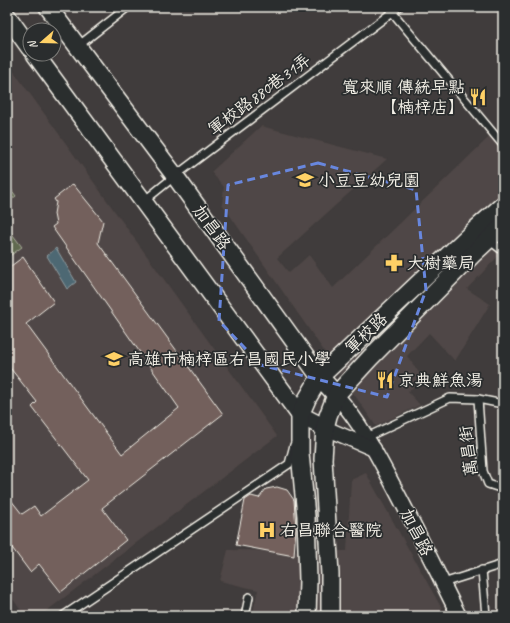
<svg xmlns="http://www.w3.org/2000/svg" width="510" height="623" viewBox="0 0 510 623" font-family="Caveat,'LXGW WenKai TC',sans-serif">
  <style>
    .built { fill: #4f4746 }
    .green { fill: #61694f; stroke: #aaad9c }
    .water { fill: #4e6773; stroke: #909ea2 }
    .building { fill: #73605c; stroke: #f4f1e8 }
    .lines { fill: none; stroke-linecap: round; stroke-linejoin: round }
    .service-casing { stroke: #f4f1e8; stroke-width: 10 }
    .minor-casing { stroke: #f4f1e8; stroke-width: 17 }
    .tertiary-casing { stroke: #f4f1e8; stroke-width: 20 }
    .service { stroke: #2a2d2e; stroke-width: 7 }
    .minor { stroke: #2a2d2e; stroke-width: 14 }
    .tertiary { stroke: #2a2d2e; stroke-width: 17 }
    .marked { fill: none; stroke: #6887de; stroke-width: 3; stroke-dasharray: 8 5; stroke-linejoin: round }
    .labels { text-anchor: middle; stroke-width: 3.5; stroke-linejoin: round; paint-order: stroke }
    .poi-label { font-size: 17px; fill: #f4f1e8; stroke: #2a2d2e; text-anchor: start }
    .street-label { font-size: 17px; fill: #f4f1e8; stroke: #2a2d2e }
  </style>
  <rect width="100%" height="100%" fill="#403c3c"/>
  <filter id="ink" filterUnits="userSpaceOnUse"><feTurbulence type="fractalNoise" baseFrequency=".025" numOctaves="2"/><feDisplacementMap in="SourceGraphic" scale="8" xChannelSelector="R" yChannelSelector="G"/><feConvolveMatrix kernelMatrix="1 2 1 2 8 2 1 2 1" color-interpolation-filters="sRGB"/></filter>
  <g filter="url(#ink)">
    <g class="built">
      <path d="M 7,62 L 277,436 L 40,616 L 25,616 L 7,591 Z"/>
      <path d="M 503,125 L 503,251 L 467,289 L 490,304 L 455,361 L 429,333 L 407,356 L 423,378 L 408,392 L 420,405 L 376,426 L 222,204 L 224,187 L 211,172 L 261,126 L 387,159 L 277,258 L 289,273 L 309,255 L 333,288 L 486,140 Z"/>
      <path d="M 366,473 L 446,616 L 252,616 L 258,590 L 220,581 L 228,550 L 347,551 L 351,480 Z"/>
    </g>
    <g class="green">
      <path d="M 7,184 L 16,196 L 7,203 Z"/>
      <path d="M 7,227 L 22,247 L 7,258 Z"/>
    </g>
    <path class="water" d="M 56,248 L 76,282 L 67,289 L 47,256 Z"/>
    <g class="building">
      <path d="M 73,184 L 103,221 L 98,243 L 223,414 L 102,508 L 126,540 L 61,592 L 39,564 L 30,572 L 7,541 L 7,495 L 22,514 L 34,506 L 41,516 L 88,480 L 32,407 L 37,402 L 7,364 L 7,269 L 23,257 L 54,302 L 26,324 L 122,454 L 179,408 L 52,227 L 56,224 L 54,214 L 56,202 L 54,199 Z"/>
      <path d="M 277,487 L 287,490 L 294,500 L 296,528 L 294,556 L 236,545 L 245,500 L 251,496 L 259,498 L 266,489 Z"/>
    </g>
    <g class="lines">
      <g class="service-casing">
        <g id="service">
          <path d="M 388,7 L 503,145"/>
          <path d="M 78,46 L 128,7"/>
          <path d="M 144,201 L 175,176 L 399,7"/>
          <path d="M 489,240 L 503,251"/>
          <path d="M 478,399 L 483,471 L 488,484 L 503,489"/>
          <path d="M 367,437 L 450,398 L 478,399 L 503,404"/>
          <path d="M 482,570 L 486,616"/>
          <path d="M 443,583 L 503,564"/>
          <path d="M 63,616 L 289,464 L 294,445"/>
          <path d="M 245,616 L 249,597"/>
        </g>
      </g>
      <g class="minor-casing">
        <g id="minor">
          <path d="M 336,395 C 360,422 376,453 393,485 C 416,528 437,572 459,616"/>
          <path d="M 325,428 L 374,449"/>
        </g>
      </g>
      <g class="tertiary-casing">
        <g id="tertiary">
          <path d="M 48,7 L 175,176 L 320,377 L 336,395"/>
          <path d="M 7,16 L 30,48"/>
          <path d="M 35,54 L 300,415 L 325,428"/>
          <path d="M 307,616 L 308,580 L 306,516 L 300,453 L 300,415 L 307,399 L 320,377 L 327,370 L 477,228 L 503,205"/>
          <path d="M 330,616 L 330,574 L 323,459 L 325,428 L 328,416 L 336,395 L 370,358 L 473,254 L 503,226"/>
        </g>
      </g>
      <use href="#service" class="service"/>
      <use href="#minor" class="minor"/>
      <use href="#tertiary" class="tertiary"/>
    </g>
  </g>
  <path class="marked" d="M 318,163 L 416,190 L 426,290 L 387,397 L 261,365 L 219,321 L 228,185 Z"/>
  <defs>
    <g id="restaurant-bare" transform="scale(1.38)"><path d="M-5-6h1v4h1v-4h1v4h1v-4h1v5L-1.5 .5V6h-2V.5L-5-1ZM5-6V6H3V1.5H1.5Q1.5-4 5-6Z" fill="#ffd166" stroke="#2a2d2e" stroke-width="2.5" paint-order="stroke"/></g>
    <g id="school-bare" transform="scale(1.38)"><path d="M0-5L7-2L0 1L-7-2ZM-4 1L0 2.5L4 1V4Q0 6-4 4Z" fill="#ffd166" stroke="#2a2d2e" stroke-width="2.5" paint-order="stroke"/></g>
    <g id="pharmacy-bare" transform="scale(1.38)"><path d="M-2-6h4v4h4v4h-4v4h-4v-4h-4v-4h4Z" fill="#ffd166" stroke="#2a2d2e" stroke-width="2.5" paint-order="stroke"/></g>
    <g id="hospital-bare" transform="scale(1.38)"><path d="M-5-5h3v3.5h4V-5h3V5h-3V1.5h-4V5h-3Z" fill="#ffd166" stroke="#2a2d2e" stroke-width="2.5" paint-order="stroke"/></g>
  </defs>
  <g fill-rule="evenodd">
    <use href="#restaurant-bare" x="478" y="97"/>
    <use href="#school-bare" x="305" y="180"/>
    <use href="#pharmacy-bare" x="394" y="263"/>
    <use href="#school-bare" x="114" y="359"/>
    <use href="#restaurant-bare" x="385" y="380"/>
    <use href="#hospital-bare" x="267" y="530"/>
  </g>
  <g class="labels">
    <g class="poi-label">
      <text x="465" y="93" text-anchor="end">寬來順 傳統早點<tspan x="465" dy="20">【楠梓店】</tspan></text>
      <text x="318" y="186">小豆豆幼兒園</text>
      <text x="407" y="269">大樹藥局</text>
      <text x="127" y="365">高雄市楠梓區右昌國民小學</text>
      <text x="398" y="386">京典鮮魚湯</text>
      <text x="280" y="536">右昌聯合醫院</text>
    </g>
    <g class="street-label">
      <text transform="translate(259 94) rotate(-37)" y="6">軍校路880巷31弄</text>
      <text transform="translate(212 227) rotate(54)" y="6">加昌路</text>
      <text transform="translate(366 333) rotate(-44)" y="6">軍校路</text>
      <text transform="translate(468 451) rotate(-97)" y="6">萬昌街</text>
      <text transform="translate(417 532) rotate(63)" y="6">加昌路</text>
    </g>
  </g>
  <rect width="510" height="623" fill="none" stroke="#2a2d2e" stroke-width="24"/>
  <rect x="12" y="12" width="486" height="599" fill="none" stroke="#f4f1e8" stroke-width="1.5" filter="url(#ink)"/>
  <g transform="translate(42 42) rotate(250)"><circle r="19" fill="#2a2d2e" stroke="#7b7b78"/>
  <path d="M0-3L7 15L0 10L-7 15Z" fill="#ffd166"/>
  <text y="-6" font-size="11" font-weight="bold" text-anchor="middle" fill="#f4f1e8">N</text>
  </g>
</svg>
